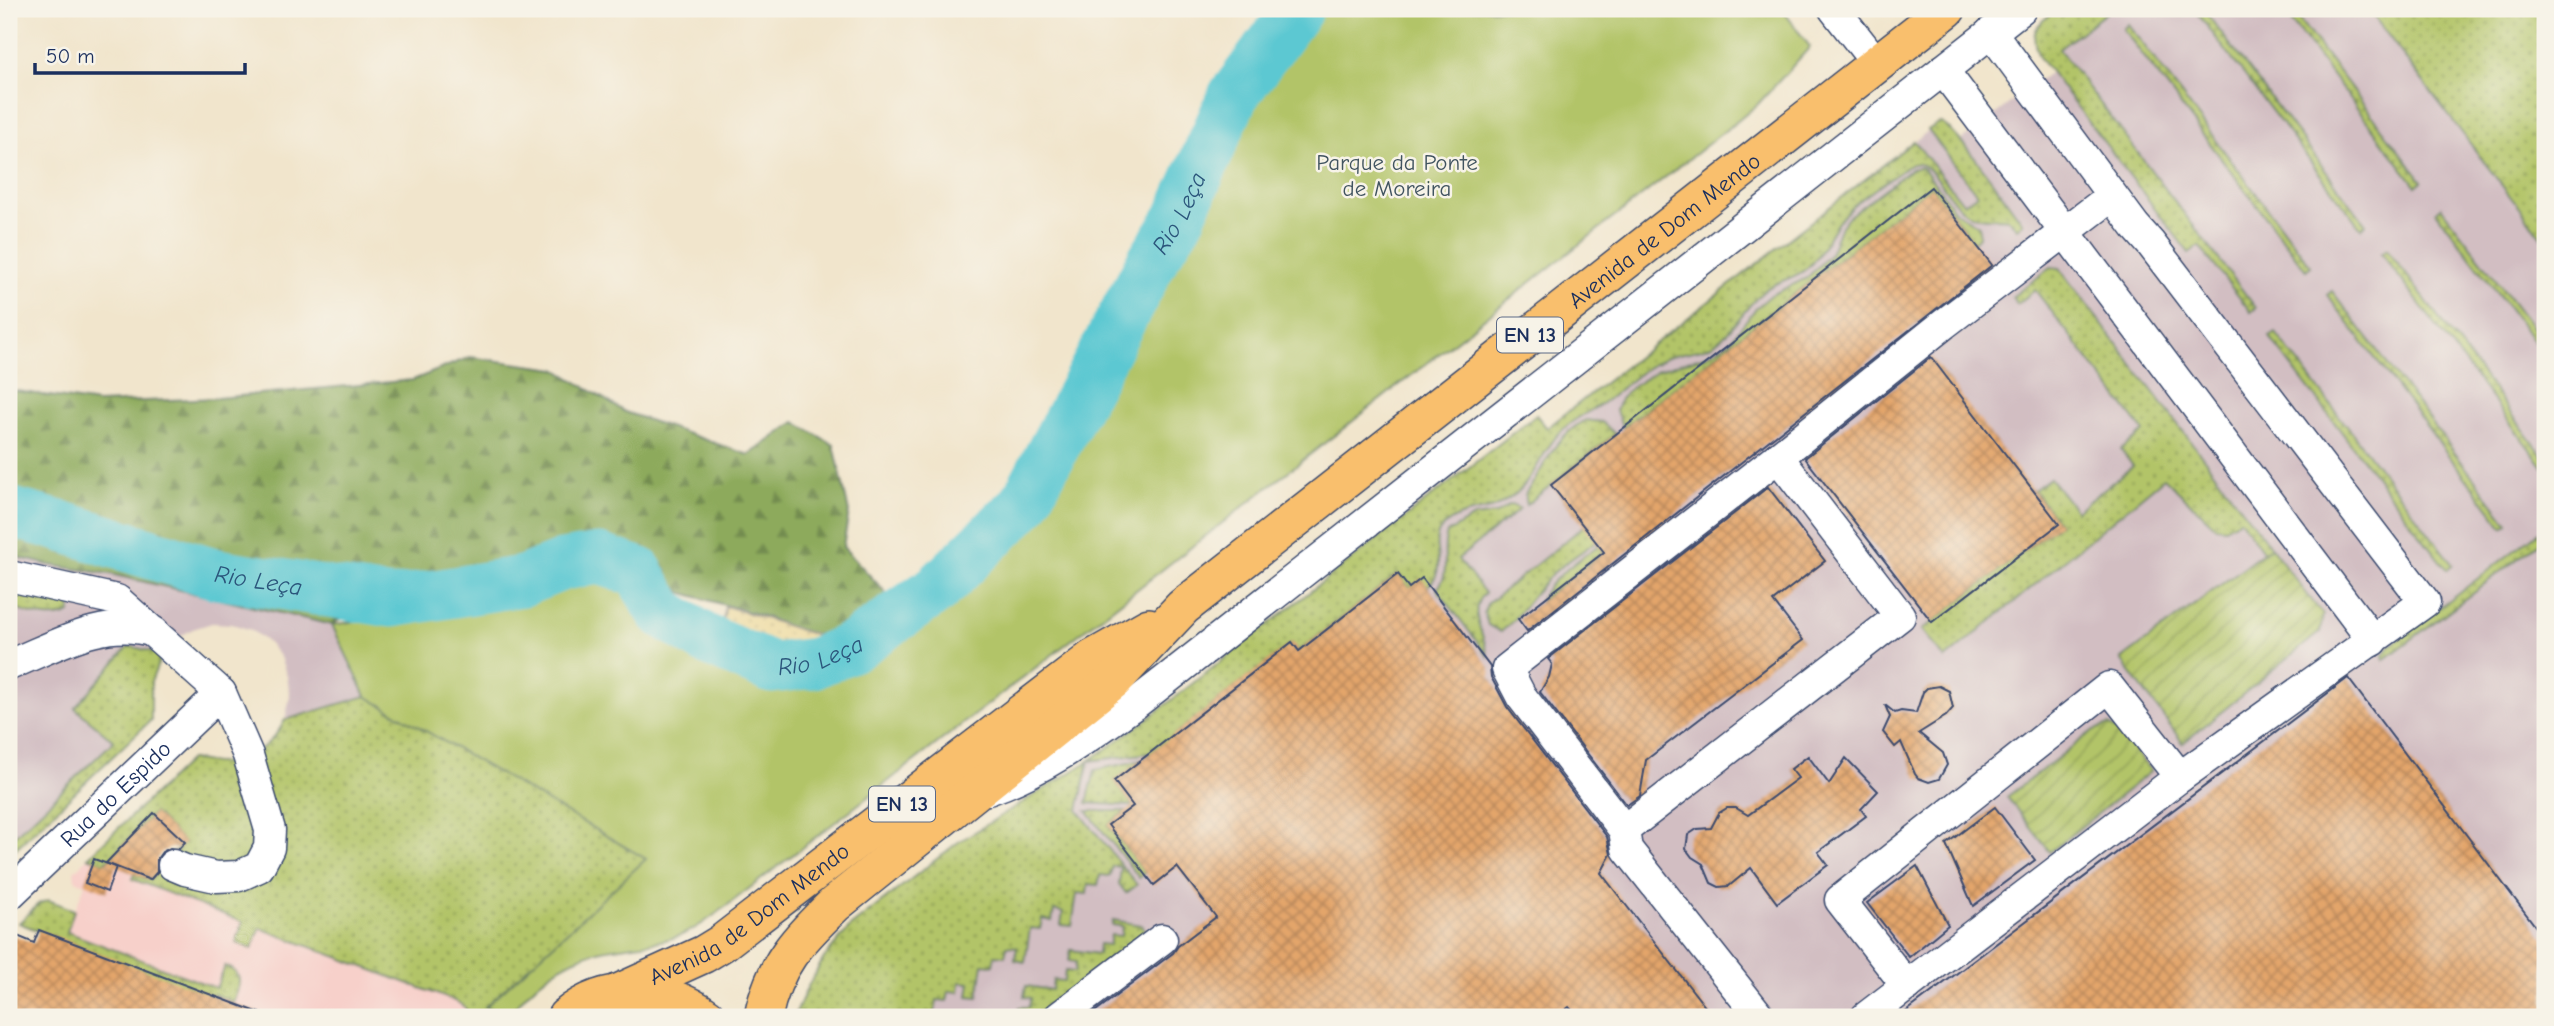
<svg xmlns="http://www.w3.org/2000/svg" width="2554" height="1026" viewBox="0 0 2554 1026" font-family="'Comic Neue',sans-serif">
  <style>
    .built { fill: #f7d0ca }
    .industrial { fill: #d2bec2 }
    .grass { fill: url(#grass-dots); stroke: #667a63; stroke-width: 2 }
    .forest { fill: url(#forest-firs); stroke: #546c5d; stroke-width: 2 }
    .sand { fill: url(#sand-dots); stroke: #84847e; stroke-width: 2 }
    .park { fill: #b2c468; stroke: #667a63; stroke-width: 2 }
    .garden { fill: url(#garden-furrows); stroke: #667a63; stroke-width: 2 }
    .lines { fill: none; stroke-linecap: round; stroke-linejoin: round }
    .river { stroke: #5bc8d2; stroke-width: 51 }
    .building { fill: url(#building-cross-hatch) }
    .minor-casing { stroke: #3b4a6e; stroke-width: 33 }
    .major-casing { stroke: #3b4a6e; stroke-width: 40 }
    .minor { stroke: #fff; stroke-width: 30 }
    .major { stroke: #f9bf6d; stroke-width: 37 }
    .labels { text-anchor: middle; stroke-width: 5; stroke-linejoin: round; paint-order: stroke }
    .shield { fill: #f7f3e8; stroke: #5d6a87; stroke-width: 2 }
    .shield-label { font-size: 21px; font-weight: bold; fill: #1b2f5e }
    .park-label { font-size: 23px; fill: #415460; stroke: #f7f3e8 }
    .street-label { font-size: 23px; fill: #1b2f5e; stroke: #f7f3e8 }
    .water-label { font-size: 24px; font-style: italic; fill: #2b557b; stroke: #f7f3e8 }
  </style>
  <defs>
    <pattern id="grass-dots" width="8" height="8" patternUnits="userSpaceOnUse" patternTransform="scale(1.75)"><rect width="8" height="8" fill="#b2c468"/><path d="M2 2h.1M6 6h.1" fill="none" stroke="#90a059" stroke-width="1.8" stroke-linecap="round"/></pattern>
    <pattern id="forest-firs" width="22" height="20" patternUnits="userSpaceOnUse" patternTransform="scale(1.75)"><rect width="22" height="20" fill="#8daa5c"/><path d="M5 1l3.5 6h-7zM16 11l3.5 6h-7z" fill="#728b4f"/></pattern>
    <pattern id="sand-dots" width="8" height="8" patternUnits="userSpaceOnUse" patternTransform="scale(1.75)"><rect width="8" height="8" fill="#eeda9e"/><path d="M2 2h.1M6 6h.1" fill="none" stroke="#ccbb8a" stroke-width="1.8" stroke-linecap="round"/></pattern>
    <pattern id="garden-furrows" width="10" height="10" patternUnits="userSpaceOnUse" patternTransform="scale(1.75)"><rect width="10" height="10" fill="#b2c468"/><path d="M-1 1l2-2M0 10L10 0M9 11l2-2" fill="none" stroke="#90a059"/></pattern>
    <pattern id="building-cross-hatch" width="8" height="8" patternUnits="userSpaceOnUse" patternTransform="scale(1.75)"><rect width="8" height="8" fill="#e3a56b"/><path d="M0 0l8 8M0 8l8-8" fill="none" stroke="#b7875b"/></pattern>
  </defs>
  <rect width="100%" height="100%" fill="#f7f3e8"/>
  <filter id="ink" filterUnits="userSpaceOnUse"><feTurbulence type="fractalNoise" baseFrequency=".0143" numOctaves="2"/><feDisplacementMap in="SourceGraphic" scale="14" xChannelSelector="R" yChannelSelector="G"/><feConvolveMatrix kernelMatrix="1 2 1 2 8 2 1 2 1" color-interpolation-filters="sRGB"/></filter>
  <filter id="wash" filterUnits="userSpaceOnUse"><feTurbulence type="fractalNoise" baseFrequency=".00686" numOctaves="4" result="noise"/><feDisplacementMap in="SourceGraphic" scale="28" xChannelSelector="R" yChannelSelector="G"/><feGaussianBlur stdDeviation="1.57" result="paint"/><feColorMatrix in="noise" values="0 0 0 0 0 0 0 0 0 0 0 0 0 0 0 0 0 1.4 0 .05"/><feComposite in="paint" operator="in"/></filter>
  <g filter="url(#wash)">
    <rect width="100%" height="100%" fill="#f1e5cc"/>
    <path class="built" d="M 88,857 L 116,867 L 494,1010 L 488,1017 L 186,1017 L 196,990 L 19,923 L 38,904 L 46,900 L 75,909 L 85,884 L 75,880 L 74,871 Z"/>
    <g class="industrial">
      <path d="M 2057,9 L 2368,9 L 2545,242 L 2545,1017 L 794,1017 L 807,988 L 840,937 L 957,843 L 1089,761 L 1146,720 L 1536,415 L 1547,428 L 1937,124 L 1948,127 L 1961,141 L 2045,76 L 2051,72 L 2035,47 L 2035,30 L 2037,25 Z"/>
      <path d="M 9,555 L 49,565 L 110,574 L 325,622 L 332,625 L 366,696 L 285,720 L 290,696 L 287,676 L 280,657 L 267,642 L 251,630 L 232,624 L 212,623 L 193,629 L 177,638 L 157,663 L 151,682 L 151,720 L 9,855 Z"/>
    </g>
    <g class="grass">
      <path d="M 2057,9 L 2111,9 L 2059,49 L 2256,308 L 2251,312 L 2199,246 L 2189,253 L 2039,57 C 2028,30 2037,25 2057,9 Z"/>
      <path d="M 2194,9 L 2203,9 L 2347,199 L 2366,224 L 2361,228 Z"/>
      <path d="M 2282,9 L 2291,9 L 2422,181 L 2416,186 Z"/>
      <path d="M 2368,9 L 2545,9 L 2545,242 Z"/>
      <path d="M 2128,24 L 2311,266 L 2306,270 L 2123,29 Z"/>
      <path d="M 1941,123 C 1959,132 2008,203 2023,223 L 2017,228 L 2008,219 C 1993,217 1978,220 1965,212 C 1947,201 1933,156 1910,165 C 1888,181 1861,196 1843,216 C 1828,233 1823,254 1807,268 C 1794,280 1777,280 1765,290 C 1747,304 1737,326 1718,341 C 1702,354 1681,350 1663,359 C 1642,369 1626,385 1608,399 C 1596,409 1580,415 1568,425 C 1543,445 1536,479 1513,496 C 1507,500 1498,507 1490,509 C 1474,512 1454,515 1442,528 C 1427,543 1450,567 1428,586 L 1409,588 L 1398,574 L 1299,651 L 1292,643 L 1151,753 L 1089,761 L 1078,810 L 1137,885 L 1126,893 L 1119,884 L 1121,867 L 1112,866 L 1110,876 L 1100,875 L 1098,885 L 1088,884 L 1087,894 L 1077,893 L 1072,926 L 1061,925 L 1063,912 L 1054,910 L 1052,921 L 1042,919 L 1040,929 L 1030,928 L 1025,962 L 1015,960 L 1017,947 L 1007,946 L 1005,956 L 995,955 L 993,965 L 983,964 L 978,997 L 968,996 L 970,983 L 960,982 L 959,992 L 949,991 L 947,1001 L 937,1000 L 934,1017 L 794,1017 L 807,988 L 824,958 L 850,927 L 957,843 L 1089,761 L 1146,720 L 1536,415 L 1547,428 L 1914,141 L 1964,204 L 1977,194 L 1928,130 L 1937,124 Z"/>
      <path d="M 1919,167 L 1924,169 L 1956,212 L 1979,226 L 1979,237 L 1971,245 L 1966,231 L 1931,187 L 1623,428 L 1616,411 L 1620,399 L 1632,387 L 1658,370 L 1705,356 L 1720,348 L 1729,342 L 1756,308 L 1771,295 L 1807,278 L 1830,254 L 1841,226 L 1848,217 L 1911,169 Z"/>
      <path d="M 2441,207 L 2545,344 L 2545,356 L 2436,212 Z"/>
      <path d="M 2387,249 L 2545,458 L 2545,469 L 2381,253 Z"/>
      <path d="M 2051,267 L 2059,268 L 2271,547 L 2264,553 L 2240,519 L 2225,528 L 2216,527 L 2164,478 L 1945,659 L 1922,630 L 2059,524 L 2034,490 L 2050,478 L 2076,511 L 2133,466 L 2121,450 L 2144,432 L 2035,290 L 2017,304 L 2012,297 Z"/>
      <path d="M 2332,291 L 2508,523 L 2503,527 L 2327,295 Z"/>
      <path d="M 2276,333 L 2453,565 L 2447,570 L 2276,346 L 2270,337 Z"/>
      <path d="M 1586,420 L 1602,422 L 1615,434 L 1526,505 C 1522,493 1529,489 1535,480 C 1549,456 1559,434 1586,420 Z"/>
      <path d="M 1672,498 L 1540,601 C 1549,571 1643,517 1672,498 Z"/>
      <path d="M 1510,505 L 1515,506 L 1520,509 L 1458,559 L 1485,593 C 1465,609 1486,636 1488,656 L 1437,589 C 1452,572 1440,553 1447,533 L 1474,517 L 1496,514 Z"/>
      <path d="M 1584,526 L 1601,538 C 1584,550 1567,561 1552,574 C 1533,592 1521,616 1501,632 L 1488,625 L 1484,612 L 1487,604 Z"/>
      <path d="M 2545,527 L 2545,538 L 2384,660 L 2383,657 L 2390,646 Z"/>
      <path d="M 9,589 L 72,603 L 70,613 C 51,623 28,613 9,607 Z"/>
      <path d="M 129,646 L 162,654 L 151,682 L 151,720 L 9,855 L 9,841 L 114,741 L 75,708 Z"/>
      <path d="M 366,696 L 647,859 L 486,1006 L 494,1010 L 488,1017 L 470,1017 L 464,1006 L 455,1001 L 260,928 L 252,949 L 236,943 L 243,922 L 132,879 L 134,874 L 150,880 L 184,843 L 154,813 L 105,863 L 88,857 L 190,760 C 199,759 208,763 218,763 C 246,764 273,745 285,720 Z"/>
      <path d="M 1142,760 L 1115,781 L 1133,806 L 1087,803 L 1095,770 Z"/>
      <path d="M 1087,811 L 1126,811 L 1108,825 L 1145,873 L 1139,878 Z"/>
      <path d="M 48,900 L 74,910 L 67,932 L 216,988 L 225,966 C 245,974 240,985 233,1002 L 214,994 L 211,1001 L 19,923 L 38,904 Z"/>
      <path d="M 1113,920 L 1140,925 L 1144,928 L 1144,936 L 1043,1017 L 1007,1017 L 1007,1015 L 1018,1017 L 1019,1007 L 1029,1007 L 1031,998 L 1024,997 L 1026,986 L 1052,990 L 1053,980 L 1064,981 L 1065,971 L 1075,972 L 1076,962 L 1069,961 L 1071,950 L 1098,954 L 1099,944 L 1109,945 L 1111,935 L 1121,936 L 1122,926 L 1112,925 Z"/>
    </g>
    <path class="forest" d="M 470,357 L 556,369 L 625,412 L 749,455 L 795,422 L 834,445 L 849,512 L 843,547 L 890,597 L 840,634 L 820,636 L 788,627 L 766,617 L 680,592 L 663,575 L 602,542 L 504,569 L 377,591 L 332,625 L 110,574 L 49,565 L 9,555 L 9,390 L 98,403 L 217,398 L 413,380 Z"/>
    <path class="sand" d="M 725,606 C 758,615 788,627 820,636 C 799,649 776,661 753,647 C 748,644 745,639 740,635 C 734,630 727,629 723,622 Z"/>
    <path class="park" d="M 1313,9 L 1782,9 L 1810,47 L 1758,104 L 1740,119 L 1135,591 L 720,911 C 706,921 691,933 673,938 C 649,945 623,945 598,951 C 560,961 530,986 508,1017 L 488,1017 L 493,1010 L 485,1007 L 646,859 L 366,696 L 332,625 L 403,613 L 568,574 L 602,581 L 623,576 L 637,581 L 670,641 L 750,676 L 818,673 L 857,663 L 891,639 L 1041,499 L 1098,392 L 1200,210 L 1255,88 Z"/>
    <g class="garden">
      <path d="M 2271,547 L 2323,615 L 2320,632 L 2183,743 L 2121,660 Z"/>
      <path d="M 2109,725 L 2121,733 L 2151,771 L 2050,852 L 2007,797 L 2094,730 Z"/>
    </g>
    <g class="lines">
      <path class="river" id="s1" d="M 9,512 L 60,526 L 217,574 L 392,602 L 523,581 L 563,565 L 599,559 L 638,572 L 662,612 L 705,639 L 772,668 L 815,663 L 856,645 L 937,589 L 1024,504 L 1153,259 L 1179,219 L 1233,96 L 1298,9"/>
    </g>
    <g id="blocks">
      <g class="building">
        <path d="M 1931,187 L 1992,265 L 1527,631 L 1518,619 L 1604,552 L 1551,485 Z"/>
        <path d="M 1931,357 L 2059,524 L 1932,622 L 1805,458 Z"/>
        <path d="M 1768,487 L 1825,561 L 1773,601 L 1803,640 L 1646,760 L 1640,796 L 1627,805 L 1540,692 L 1549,677 L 1552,664 L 1548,659 Z"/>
        <path d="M 1398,574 L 1409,588 L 1422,578 L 1490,667 L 1491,677 L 1507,707 L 1607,837 L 1611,854 L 1601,873 L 1713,1017 L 1578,1017 L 1569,1007 L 1556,1017 L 1088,1017 L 1173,953 L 1178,946 L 1216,917 L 1177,867 L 1154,885 L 1108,825 L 1133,806 L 1114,781 L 1292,642 L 1299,651 Z"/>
        <path d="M 2348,678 L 2545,939 L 2545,1017 L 1899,1017 Z"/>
        <path d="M 1939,686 L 1949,691 L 1953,708 L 1946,716 L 1919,733 L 1943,753 L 1947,765 L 1939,779 L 1929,782 L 1918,778 L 1915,774 L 1901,742 L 1895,747 L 1883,732 L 1890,717 L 1885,705 L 1895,713 L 1901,711 L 1916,713 L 1923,692 L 1927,688 Z"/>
        <path d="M 1808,756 L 1829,784 L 1846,758 L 1878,791 L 1861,809 L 1866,816 L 1818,852 L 1828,865 L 1777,903 L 1751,868 L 1729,886 L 1719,887 L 1711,883 L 1703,864 L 1692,857 L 1686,849 L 1688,835 L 1697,829 L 1711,828 L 1719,813 L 1727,808 L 1736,808 L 1748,815 L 1798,778 L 1791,769 Z"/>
        <path d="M 1995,807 L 2035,860 L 1973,906 L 1946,844 Z"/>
        <path d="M 154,813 L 185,842 L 179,849 L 170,848 L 162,852 L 157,859 L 157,872 L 150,880 L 106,863 Z"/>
        <path d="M 94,859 L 116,867 L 107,892 L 85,883 Z"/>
        <path d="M 1917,866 L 1948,925 L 1909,957 L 1867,903 Z"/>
        <path d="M 39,930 L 265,1015 L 264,1017 L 9,1017 L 9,951 L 15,935 L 34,943 Z"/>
      </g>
    </g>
  </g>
  <g filter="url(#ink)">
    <use href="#blocks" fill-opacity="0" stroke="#3b4a6e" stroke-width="2"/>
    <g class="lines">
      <g class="minor-casing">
        <g id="minor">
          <path d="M 1834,9 L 1877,64"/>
          <path d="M 1943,70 L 2373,641"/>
          <path d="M 1778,457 L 1944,324 L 2112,196"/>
          <path d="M 9,576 L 117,600 L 221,693 L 248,755 L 270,830 L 269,848 L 259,867 L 239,876 L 216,877 L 185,870 L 173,865"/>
          <path d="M 9,665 C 56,646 103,616 154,632"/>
          <path d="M 988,790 C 1043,771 1089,737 1135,704 L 2021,9"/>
          <path d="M 1624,830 L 1900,616 L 1778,457 L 1507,669 L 1521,696 L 1624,830 L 1627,849 L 1760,1017"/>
          <path id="s2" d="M 9,895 L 221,693"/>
          <path d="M 1907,986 L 1840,900 L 2109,687 L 2180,777"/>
          <path d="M 1059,1017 L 1162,939"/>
          <path d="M 1866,1017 L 2180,777 L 2425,602 L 2151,244 L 2135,226 L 1991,32"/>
        </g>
      </g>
      <g class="major-casing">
        <g id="major">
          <path id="s3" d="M 618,993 L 704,954 L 722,943 L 1092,659 L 1149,627"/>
          <path d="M 566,1017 C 607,983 665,986 707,1017"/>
          <path id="s4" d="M 763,1017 C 774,964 797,941 835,904 L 1114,680 L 1183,607 L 1947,9"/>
        </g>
      </g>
      <use href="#minor" class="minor"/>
      <use href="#major" class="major"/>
    </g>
  </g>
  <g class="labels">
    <g class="shield">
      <rect x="1497" y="317.5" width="66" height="35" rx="5"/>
      <rect x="869" y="786.5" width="66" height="35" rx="5"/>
    </g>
    <g class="shield-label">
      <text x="1530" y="342">EN 13</text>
      <text x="902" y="811">EN 13</text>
    </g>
    <g class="park-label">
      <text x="1397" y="170">Parque da Ponte<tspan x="1397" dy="26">de Moreira</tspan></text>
    </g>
    <g class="street-label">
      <text dy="8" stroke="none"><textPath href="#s4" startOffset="1206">Avenida de Dom Mendo</textPath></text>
      <text dy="8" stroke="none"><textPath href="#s2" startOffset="147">Rua do Espido</textPath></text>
      <text dy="8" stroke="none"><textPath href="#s3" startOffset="154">Avenida de Dom Mendo</textPath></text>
    </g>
    <g class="water-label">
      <text dy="8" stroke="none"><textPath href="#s1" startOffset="1456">Rio Leça</textPath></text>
      <text dy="8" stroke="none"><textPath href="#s1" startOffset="259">Rio Leça</textPath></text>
      <text dy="8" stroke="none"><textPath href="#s1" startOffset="868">Rio Leça</textPath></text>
    </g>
  </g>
  <rect width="2554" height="1026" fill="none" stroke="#f7f3e8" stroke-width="35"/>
  <path d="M35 63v10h210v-10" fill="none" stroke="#1b2f5e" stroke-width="3.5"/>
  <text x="46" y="63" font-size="21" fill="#1b2f5e" stroke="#f7f3e8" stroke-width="5" paint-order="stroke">50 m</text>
</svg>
